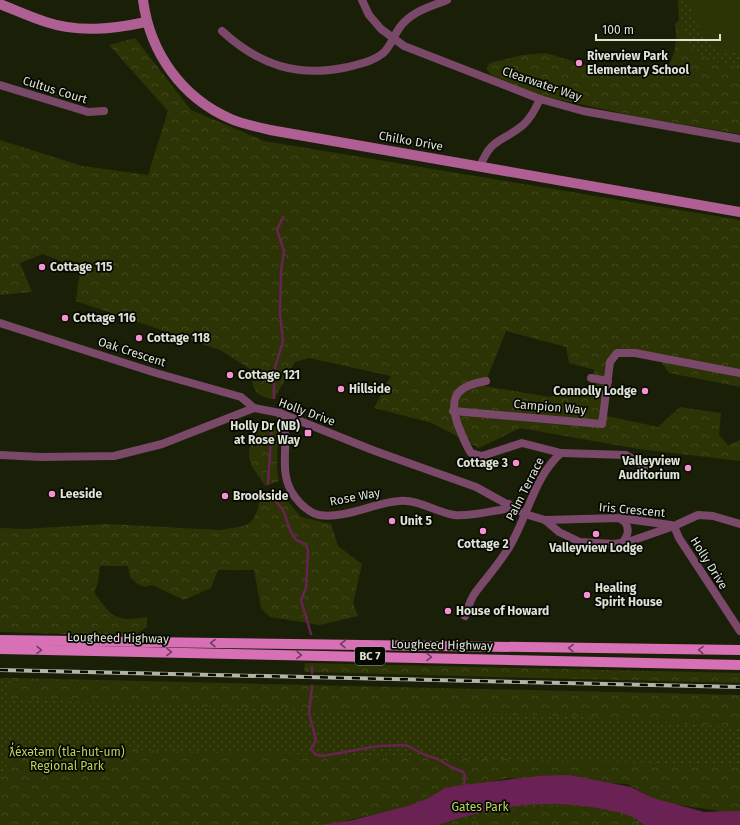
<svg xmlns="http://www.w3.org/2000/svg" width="740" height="825" viewBox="0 0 740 825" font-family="'Fira Sans',sans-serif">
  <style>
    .grass { fill: url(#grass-dots) }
    .forest { fill: url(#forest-crowns); fill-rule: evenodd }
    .garden { fill: #2c3405 }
    .water { fill: #6a2154 }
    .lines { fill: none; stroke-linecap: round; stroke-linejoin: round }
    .stream { stroke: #6a2154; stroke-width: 2.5 }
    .street { stroke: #7a4868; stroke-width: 8 }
    .secondary { stroke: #af5f93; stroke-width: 10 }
    .primary { stroke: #d870b5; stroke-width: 10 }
    .rail-casing { stroke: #b0b5a4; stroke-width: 4 }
    .rail { stroke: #060802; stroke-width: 2.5; stroke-dasharray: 8; stroke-linecap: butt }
    .oneway { stroke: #6f3c5c }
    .poi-dot { fill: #f590d1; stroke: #060802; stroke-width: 1.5 }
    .labels { text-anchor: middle; stroke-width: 3.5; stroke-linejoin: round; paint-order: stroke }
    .shield { fill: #060802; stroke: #9ea196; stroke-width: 1 }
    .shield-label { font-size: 11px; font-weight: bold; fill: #dfe3d5 }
    .poi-label { font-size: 12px; font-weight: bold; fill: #dfe3d5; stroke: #060802; text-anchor: start }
    .street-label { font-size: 12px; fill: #dfe3d5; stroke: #060802 }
    .park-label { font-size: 12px; fill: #bbd359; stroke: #060802 }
  </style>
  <defs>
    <pattern id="grass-dots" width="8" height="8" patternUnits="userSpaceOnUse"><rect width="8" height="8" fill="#2c3405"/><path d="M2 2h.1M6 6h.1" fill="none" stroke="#40481d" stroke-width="1.8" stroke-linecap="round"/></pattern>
    <pattern id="forest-crowns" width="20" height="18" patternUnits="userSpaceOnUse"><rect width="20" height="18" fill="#2c3405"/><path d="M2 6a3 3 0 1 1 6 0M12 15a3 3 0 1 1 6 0" fill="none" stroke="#40481d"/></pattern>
  </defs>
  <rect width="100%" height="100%" fill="#1a1f08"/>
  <g class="grass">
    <path d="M 678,0 L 740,0 L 740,134 L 711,128 L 679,20 Z"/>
    <path d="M 0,678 L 12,678 L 10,691 L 740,707 L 740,796 L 656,782 L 522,776 L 496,780 L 410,806 L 359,815 L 338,792 L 348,824 L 475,789 L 699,816 L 740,805 L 740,825 L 0,825 Z"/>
  </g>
  <g class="forest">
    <path d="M 679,20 C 687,30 685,38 690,46 C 698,58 727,64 740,68 L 740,134 L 640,117 L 542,96 L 491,75 L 486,68 L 490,63 L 522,55 L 546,53 L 606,71 L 632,71 L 649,75 L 662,75 C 675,60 678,42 675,24 Z"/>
    <path d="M 135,38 L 191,110 L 264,141 L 740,220 L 740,387 L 669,373 L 660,360 L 619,350 L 606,368 L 607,416 L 658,427 L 680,407 L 721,413 L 719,435 L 728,445 L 740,440 L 740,461 L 639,449 L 520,428 L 479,448 L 432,423 L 374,408 L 391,376 L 309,358 L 295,362 L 274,399 C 253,396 253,388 250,369 L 220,350 L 76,301 L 80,269 L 43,254 L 20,263 L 32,292 L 0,295 L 0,140 L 82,166 L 148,175 L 168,111 L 109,45 ZM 506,331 L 566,347 L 569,363 L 595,370 L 587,387 L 550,397 L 484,386 Z"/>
    <path d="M 262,426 L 277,426 C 279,444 275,463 279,481 L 265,486 C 261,478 254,472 251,464 C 245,449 253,437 262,426 Z"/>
    <path d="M 280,492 L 301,517 L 331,524 L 338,546 L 362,564 L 353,603 L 358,616 L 320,625 L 270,617 L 261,608 L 254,570 L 218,570 L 211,588 L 184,600 L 152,585 L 144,587 L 136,583 L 130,577 L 128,566 L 100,566 L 98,583 L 94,592 C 112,617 115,622 147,617 L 147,627 L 133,636 L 0,632 L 0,528 L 24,529 L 107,524 L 220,530 L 244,526 L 252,521 L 258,509 L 259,501 L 269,496 Z"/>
    <path d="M 305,663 L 740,673 L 740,683 L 304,672 Z"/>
    <path d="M 12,678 L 740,695 L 740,727 L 565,716 L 334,711 L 8,699 Z"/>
    <path d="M 18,747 L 740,765 L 740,811 L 726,812 L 660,802 L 627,784 L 508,778 L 430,795 L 400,809 L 326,825 L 0,825 C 0,800 0,763 18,747 Z"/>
    <path d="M 564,805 C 585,808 625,811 641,825 L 439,825 L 526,808 Z"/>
  </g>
  <path class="garden" d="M 688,0 L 740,0 L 740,51 C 735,52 727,54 722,53 C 706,51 693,14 688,0 Z"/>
  <path class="water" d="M 569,775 L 631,787 L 653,798 L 704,812 L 740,811 L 740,825 L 644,825 C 632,814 618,812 603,809 C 544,798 494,806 438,825 L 319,825 L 349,821 L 408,806 L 429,798 L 445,788 L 462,785 L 539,776 Z"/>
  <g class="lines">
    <g class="stream">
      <path d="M 274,398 L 274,371 L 283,341 L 280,314 L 281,271 L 284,251 L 277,230 L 283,217"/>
      <path d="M 268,484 L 272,424"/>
      <path d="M 274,499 L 283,510 L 291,532 L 296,540 L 305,544 L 308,550 L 306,588 L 301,600 L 311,634"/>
      <path d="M 312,667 L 312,673"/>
      <path d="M 312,686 L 309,713 L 316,740 L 311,749 L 316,755 L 323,756 L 378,746 L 406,745 L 425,755 L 438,759 L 451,767 L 463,772 L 465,775 L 464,785"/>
    </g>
    <g class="street">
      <path d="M 362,0 L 369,15 L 381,29 L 404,46 L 540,99 L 583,111 L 740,139"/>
      <path d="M 222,31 C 259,65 297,78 348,67 C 359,64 372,62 382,54 C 390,48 394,35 400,27 C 412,11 430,7 447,0"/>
      <path d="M 0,85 L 88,112 L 104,111"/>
      <path d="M 480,167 C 491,137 503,142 523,125 C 531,118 536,108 540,99"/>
      <path d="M 0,323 L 156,373 L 241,397 L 254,408"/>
      <path d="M 591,378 L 608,381"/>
      <path d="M 453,411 L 602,424 L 610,362 L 617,353 L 635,353 L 740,373"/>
      <path d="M 280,413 C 293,441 275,471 295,497 C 300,504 311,514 319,515 C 346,519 373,503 399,501 C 419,499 435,512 454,515 C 468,517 491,511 506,509 L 509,504"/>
      <path d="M 561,453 L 626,455 L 645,467"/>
      <path d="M 0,455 L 41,457 L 114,456 L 162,444 L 254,408 L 280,413 L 375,451 L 476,487 L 525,514 L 545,520 L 559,532 L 580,542 L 614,544 L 628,542 L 674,526 L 698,515 L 713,516 L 740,524"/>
      <path d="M 619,518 L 625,522 C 630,530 628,536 622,543"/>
      <path d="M 545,520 L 619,518 L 671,525"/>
      <path d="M 674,526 L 679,538 L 740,631"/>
      <path d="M 465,616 C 468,608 470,600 475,593 C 487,577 501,562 511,544 C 528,514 535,476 561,453 L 522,443 L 482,456 L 471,453 C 465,444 462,435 458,425 C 448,396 457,386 486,381"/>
    </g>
    <g class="secondary">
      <path d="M 143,0 C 150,53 182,98 231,119 C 243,124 257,127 270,130 L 740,212"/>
      <path d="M 0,4 C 15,10 30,17 46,22 C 79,33 113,29 146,22"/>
    </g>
    <g class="primary">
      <path d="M 0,640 L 740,650"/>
      <path d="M 0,649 L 740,665"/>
    </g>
    <g class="rail-casing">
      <path id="rail" d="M 0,670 L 740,687"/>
    </g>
    <use href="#rail" class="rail"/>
  </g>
  <defs><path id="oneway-chevron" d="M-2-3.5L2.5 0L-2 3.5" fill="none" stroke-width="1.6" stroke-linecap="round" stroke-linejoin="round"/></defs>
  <g class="oneway">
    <use href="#oneway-chevron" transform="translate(213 643) rotate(-179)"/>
    <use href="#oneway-chevron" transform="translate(343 644) rotate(-179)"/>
    <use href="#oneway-chevron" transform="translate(571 648) rotate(-179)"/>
    <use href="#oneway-chevron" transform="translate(39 650) rotate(1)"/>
    <use href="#oneway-chevron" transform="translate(701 650) rotate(-179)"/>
    <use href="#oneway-chevron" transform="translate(169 652) rotate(1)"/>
    <use href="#oneway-chevron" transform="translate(299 655) rotate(1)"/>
    <use href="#oneway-chevron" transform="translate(429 657) rotate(1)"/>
  </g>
  <g class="poi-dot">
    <circle cx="579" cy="63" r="4"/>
    <circle cx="42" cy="267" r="4"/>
    <circle cx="65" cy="318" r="4"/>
    <circle cx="139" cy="338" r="4"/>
    <circle cx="230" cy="375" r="4"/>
    <circle cx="341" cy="389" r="4"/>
    <circle cx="645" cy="391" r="4"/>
    <rect x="304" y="429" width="8" height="8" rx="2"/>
    <circle cx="516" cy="463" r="4"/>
    <circle cx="688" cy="468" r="4"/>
    <circle cx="52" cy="494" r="4"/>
    <circle cx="225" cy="496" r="4"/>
    <circle cx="392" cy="521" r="4"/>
    <circle cx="483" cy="531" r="4"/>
    <circle cx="596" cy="534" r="4"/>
    <circle cx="587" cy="595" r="4"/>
    <circle cx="448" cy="611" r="4"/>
  </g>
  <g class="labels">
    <rect class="shield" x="355" y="647" width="30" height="18" rx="3"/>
    <g class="shield-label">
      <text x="370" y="660">BC 7</text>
    </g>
    <g class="poi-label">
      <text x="587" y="60">Riverview Park<tspan x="587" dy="14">Elementary School</tspan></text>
      <text x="50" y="271">Cottage 115</text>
      <text x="73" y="322">Cottage 116</text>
      <text x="147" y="342">Cottage 118</text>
      <text x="238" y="379">Cottage 121</text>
      <text x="349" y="393">Hillside</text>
      <text x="637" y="395" text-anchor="end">Connolly Lodge</text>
      <text x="300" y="430" text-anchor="end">Holly Dr (NB)<tspan x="300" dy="14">at Rose Way</tspan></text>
      <text x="680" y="465" text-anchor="end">Valleyview<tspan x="680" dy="14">Auditorium</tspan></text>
      <text x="508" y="467" text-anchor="end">Cottage 3</text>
      <text x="60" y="498">Leeside</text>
      <text x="233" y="500">Brookside</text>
      <text x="400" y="525">Unit 5</text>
      <text x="483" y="548" text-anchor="middle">Cottage 2</text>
      <text x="596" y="552" text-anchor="middle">Valleyview Lodge</text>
      <text x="595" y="592">Healing<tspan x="595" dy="14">Spirit House</tspan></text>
      <text x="456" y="615">House of Howard</text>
    </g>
    <g class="street-label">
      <text transform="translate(542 84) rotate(19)" y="4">Clearwater Way</text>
      <text transform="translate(55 90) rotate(17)" y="4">Cultus Court</text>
      <text transform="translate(411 141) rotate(10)" y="4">Chilko Drive</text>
      <text transform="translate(132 352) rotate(18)" y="4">Oak Crescent</text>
      <text transform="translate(550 407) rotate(5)" y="4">Campion Way</text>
      <text transform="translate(307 412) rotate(20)" y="4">Holly Drive</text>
      <text transform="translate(525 489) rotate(-63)" y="4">Palm Terrace</text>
      <text transform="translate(355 497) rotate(-11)" y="4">Rose Way</text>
      <text transform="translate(632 510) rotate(5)" y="4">Iris Crescent</text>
      <text transform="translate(709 563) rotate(58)" y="4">Holly Drive</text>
      <text transform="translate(118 638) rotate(1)" y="4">Lougheed Highway</text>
      <text transform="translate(442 645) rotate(1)" y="4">Lougheed Highway</text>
    </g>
    <g class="park-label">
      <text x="67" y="756">ƛ̓éxətəm (tla-hut-um)<tspan x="67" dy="14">Regional Park</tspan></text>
      <text x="480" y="811">Gates Park</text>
    </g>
  </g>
  <path d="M596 34v6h124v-6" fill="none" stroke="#dfe3d5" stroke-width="2"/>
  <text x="602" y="34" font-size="12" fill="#dfe3d5" stroke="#060802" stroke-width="3" paint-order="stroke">100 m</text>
</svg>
